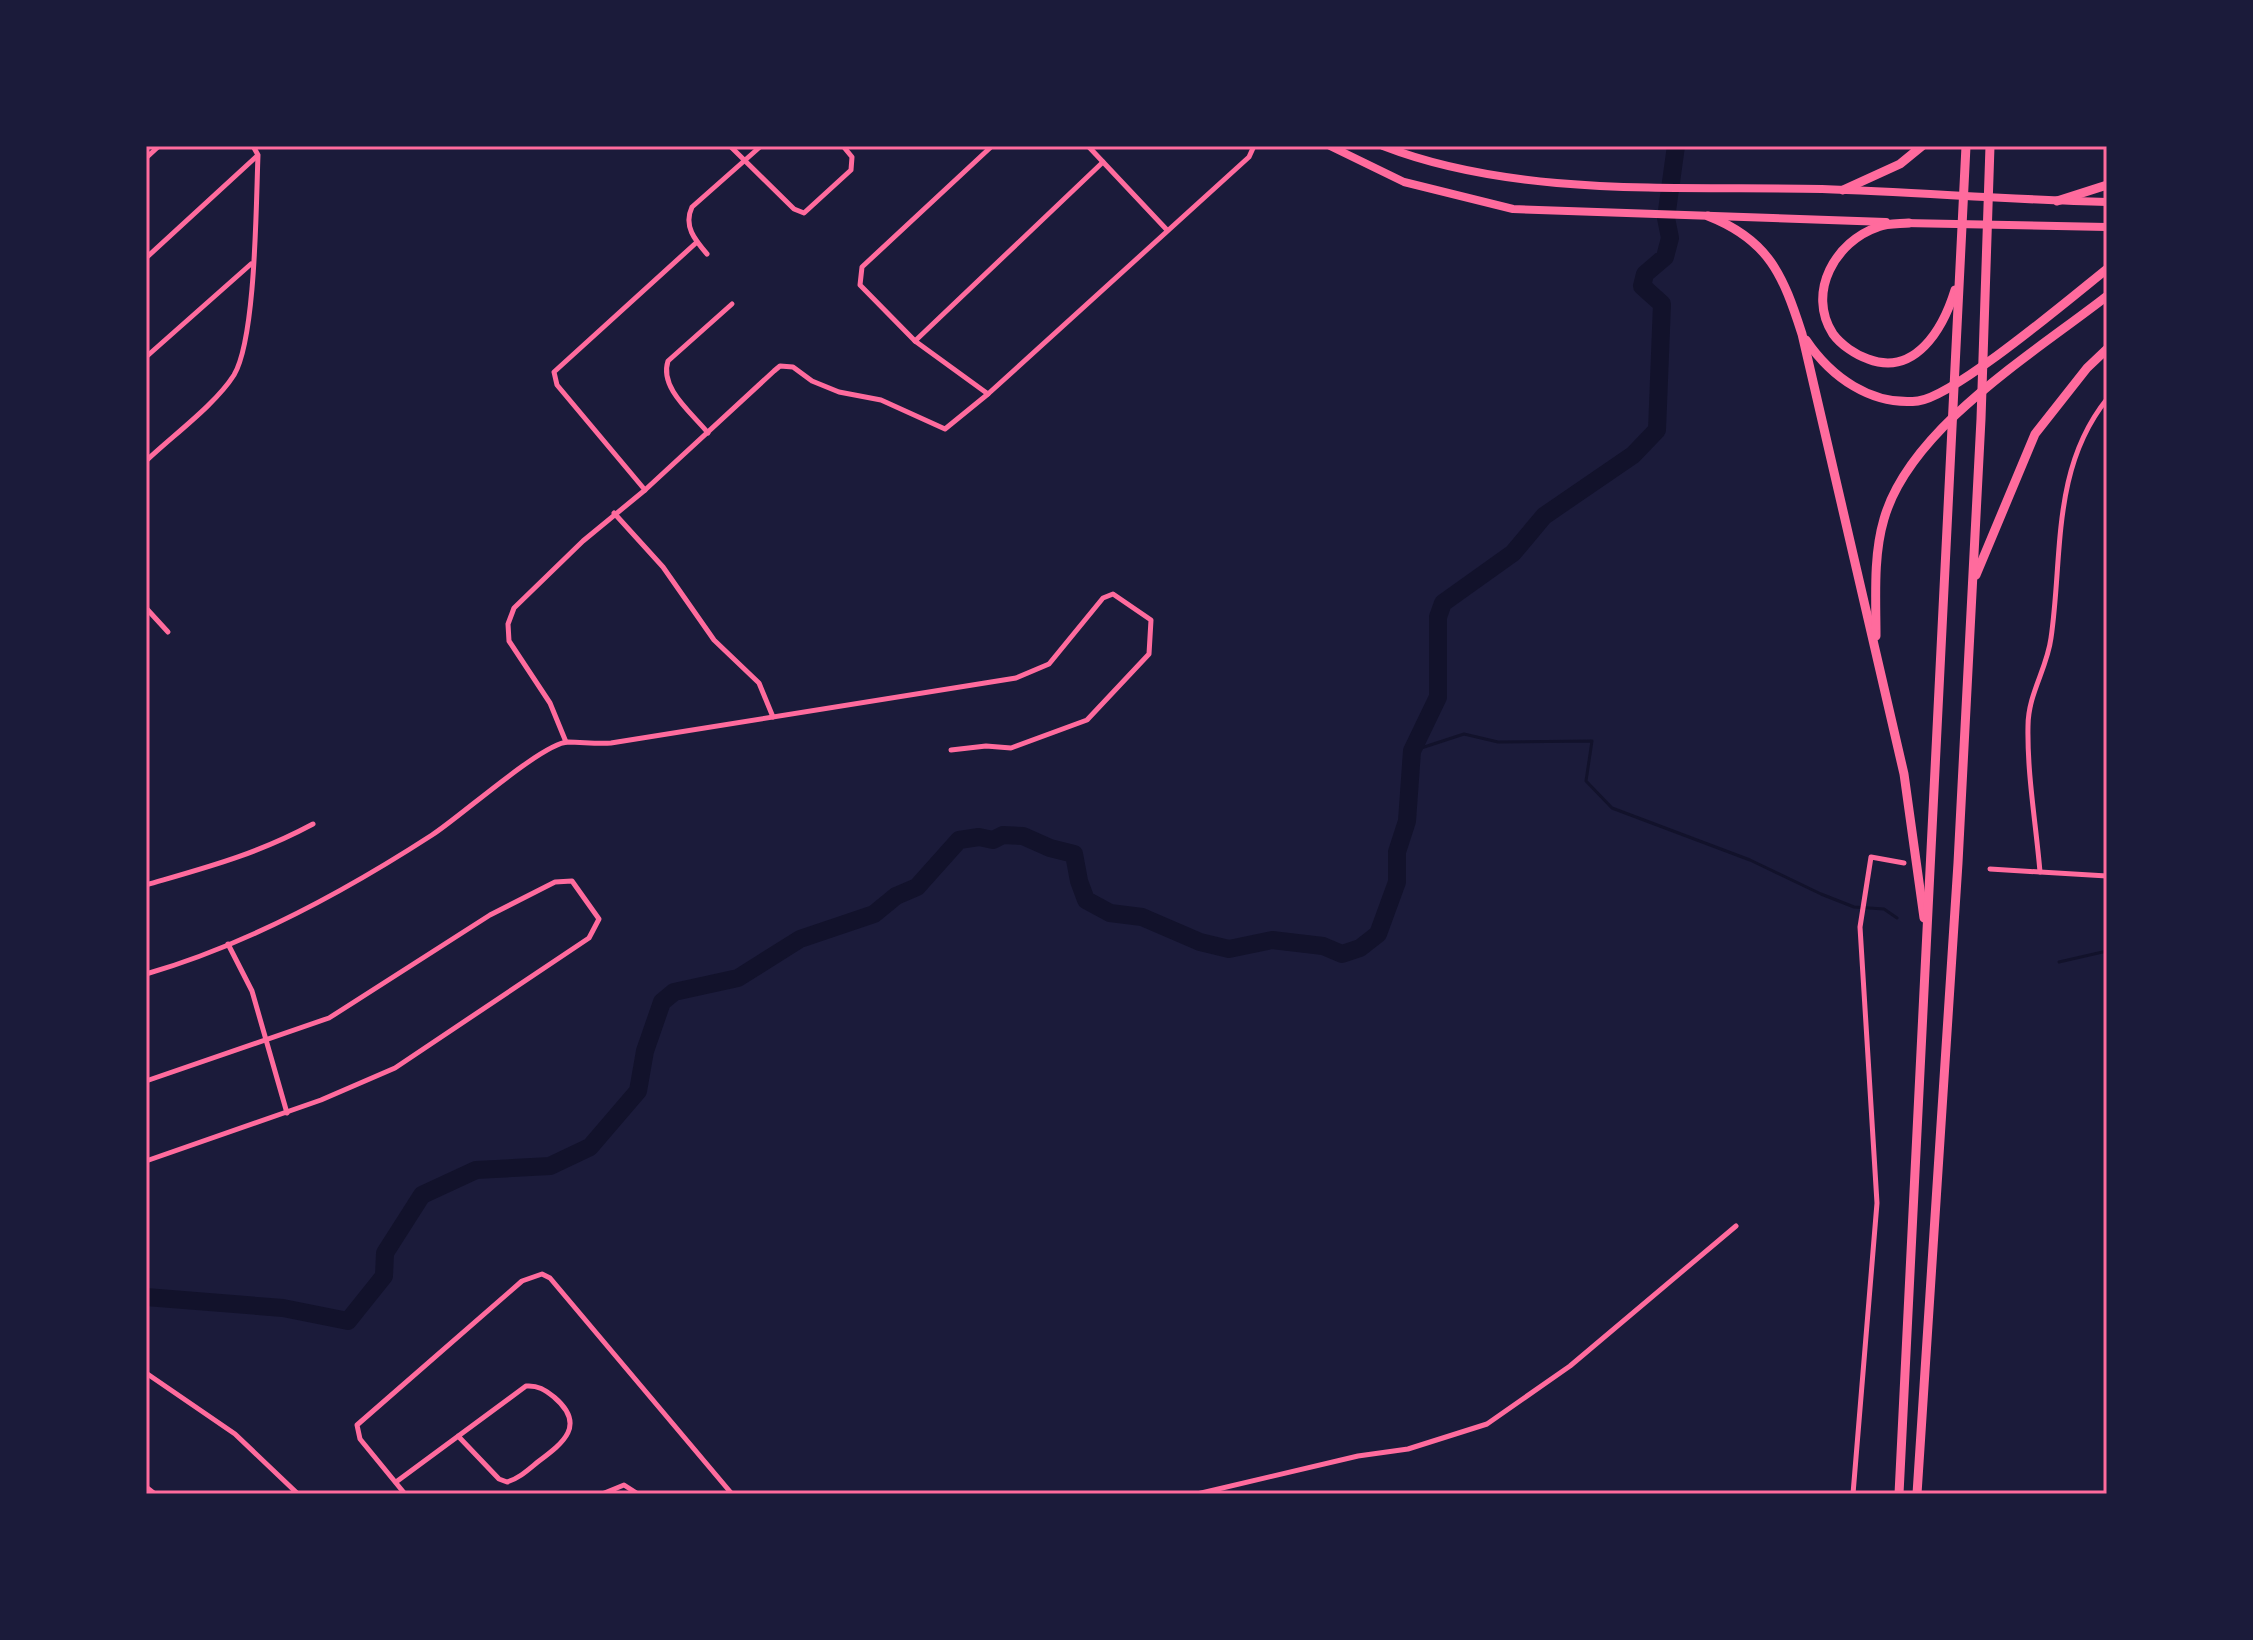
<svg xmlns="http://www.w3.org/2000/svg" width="2253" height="1640" viewBox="0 0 2253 1640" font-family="'Roboto Condensed',sans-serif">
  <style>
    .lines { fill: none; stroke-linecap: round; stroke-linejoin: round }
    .stream { stroke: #12122b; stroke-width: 3 }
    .river { stroke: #12122b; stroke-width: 18 }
    .minor { stroke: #ff6b9d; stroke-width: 5 }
    .primary { stroke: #ff6b9d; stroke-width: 8 }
    .trunk { stroke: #ff6b9d; stroke-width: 9 }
    .neatline { fill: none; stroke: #ff6b9d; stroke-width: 3 }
  </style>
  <rect width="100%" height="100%" fill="#1b1b3a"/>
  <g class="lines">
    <g class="stream">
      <path d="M 1412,751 L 1464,734 L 1498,742 L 1592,741 L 1586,781 L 1612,808 L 1750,860 L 1821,894 L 1854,907 L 1884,909 L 1897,918"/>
      <path d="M 2059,962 L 2107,951"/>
    </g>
    <path class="river" d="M 146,1297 L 283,1308 L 348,1321 L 384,1276 L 385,1253 L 422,1195 L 476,1170 L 550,1166 L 590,1147 L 638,1091 L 645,1051 L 662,1002 L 674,992 L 738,978 L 800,939 L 874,914 L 896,896 L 917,887 L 959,840 L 979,837 L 993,840 L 1003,835 L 1023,836 L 1050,848 L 1074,854 L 1079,881 L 1086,900 L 1110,913 L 1142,917 L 1200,942 L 1229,949 L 1272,940 L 1323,946 L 1342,954 L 1360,948 L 1378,934 L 1397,882 L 1397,852 L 1407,821 L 1412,751 L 1438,697 L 1438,617 L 1443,603 L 1513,553 L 1544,516 L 1633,455 L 1657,430 L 1662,304 L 1642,286 L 1645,274 L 1665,257 L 1670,238 L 1666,218 L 1676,146"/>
    <g class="minor">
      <path d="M 730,146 L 794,209 L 804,213 L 851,170 L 852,157 L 843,146"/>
      <path d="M 992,146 L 862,267 L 860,285 L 915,341 L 988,394 L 1249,157 L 1254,146"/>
      <path d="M 1088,146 L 1167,230"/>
      <path d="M 146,158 L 159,146"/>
      <path d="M 707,254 C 695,240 683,226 692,207 L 761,146"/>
      <path d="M 146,258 L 257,156"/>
      <path d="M 915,341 L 1103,162"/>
      <path d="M 146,357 L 251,264"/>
      <path d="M 708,433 C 692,413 659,388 668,361 L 732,304"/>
      <path d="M 146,461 C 172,436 215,405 234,375 C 256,338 256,203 258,155 L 253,146"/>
      <path d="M 645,490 L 557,385 L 554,372 L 697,242"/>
      <path d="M 614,513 L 663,567 L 714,640 L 759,683 L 773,717"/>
      <path d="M 146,608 L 168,632"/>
      <path d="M 566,742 L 550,703 L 509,641 L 508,624 L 514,608 L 583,541 L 645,490 L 774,371 L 780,366 L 793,367 L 812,381 L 839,392 L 881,400 L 945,429 L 988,394"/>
      <path d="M 1990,869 L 2107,876"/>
      <path d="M 2040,872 C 2036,824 2027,774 2028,726 C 2028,694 2047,669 2051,638 C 2063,556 2051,469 2107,399"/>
      <path d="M 146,885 C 208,867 255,855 313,824"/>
      <path d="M 228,944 L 252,991 L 287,1113"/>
      <path d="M 146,974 C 247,945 344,892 432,835 C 459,818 542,743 568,742 C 582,742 596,744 611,743 L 1016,678 L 1049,664 L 1103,598 L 1113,594 L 1151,620 L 1149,654 L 1087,720 L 1011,748 L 986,746 L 951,750"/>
      <path d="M 146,1081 L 329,1018 L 490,915 L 555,882 L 572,881 L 599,919 L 589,938 L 395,1068 L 321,1100 L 146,1161"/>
      <path d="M 146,1373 L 235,1434 L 298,1494"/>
      <path d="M 396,1482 L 526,1386 C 538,1385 545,1390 554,1397 C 587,1425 563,1443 539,1461 C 529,1469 520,1478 507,1482 L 499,1479 L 458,1436"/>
      <path d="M 146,1487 L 155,1494"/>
      <path d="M 405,1494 L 360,1439 L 357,1425 L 522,1281 L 542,1274 L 550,1278 L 732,1494"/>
      <path d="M 602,1494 L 624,1485 L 638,1494"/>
      <path d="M 1197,1494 L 1358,1456 L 1408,1449 L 1487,1424 L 1570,1366 L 1736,1226"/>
      <path d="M 1853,1494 L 1877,1203 L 1860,927 L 1871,857 L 1904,863"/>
    </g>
    <g class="primary">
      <path d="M 1330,146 L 1404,182 L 1513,209 L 1886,222"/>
      <path d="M 1383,146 C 1517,198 1680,186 1822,189 C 1917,192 2012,200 2107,202"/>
      <path d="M 1904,223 L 2107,227"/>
    </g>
    <g class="trunk">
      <path d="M 1843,190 L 1900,164 L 1922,146"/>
      <path d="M 2057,201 L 2107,185"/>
      <path d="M 1708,216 C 1769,240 1783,275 1802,334 L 1904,774 L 1924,918"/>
      <path d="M 1909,223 C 1899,224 1887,223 1878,227 C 1836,241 1806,292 1833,334 C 1841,345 1856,355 1868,359 C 1915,377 1943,329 1955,290"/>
      <path d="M 1806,340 C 1831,377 1871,406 1918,401 C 1954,397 2073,296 2107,269"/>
      <path d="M 1976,575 L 2035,434 L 2087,368 L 2107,349"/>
      <path d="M 1876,636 C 1876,598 1873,556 1884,519 C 1910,428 2034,353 2107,296"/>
      <path d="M 1899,1494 L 1966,146"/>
      <path d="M 1917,1494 L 1958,863 L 1981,419 L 1990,146"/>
    </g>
  </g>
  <rect width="2253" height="1640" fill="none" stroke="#1b1b3a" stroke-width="296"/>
  <rect x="148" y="148" width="1957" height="1344" class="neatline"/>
</svg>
